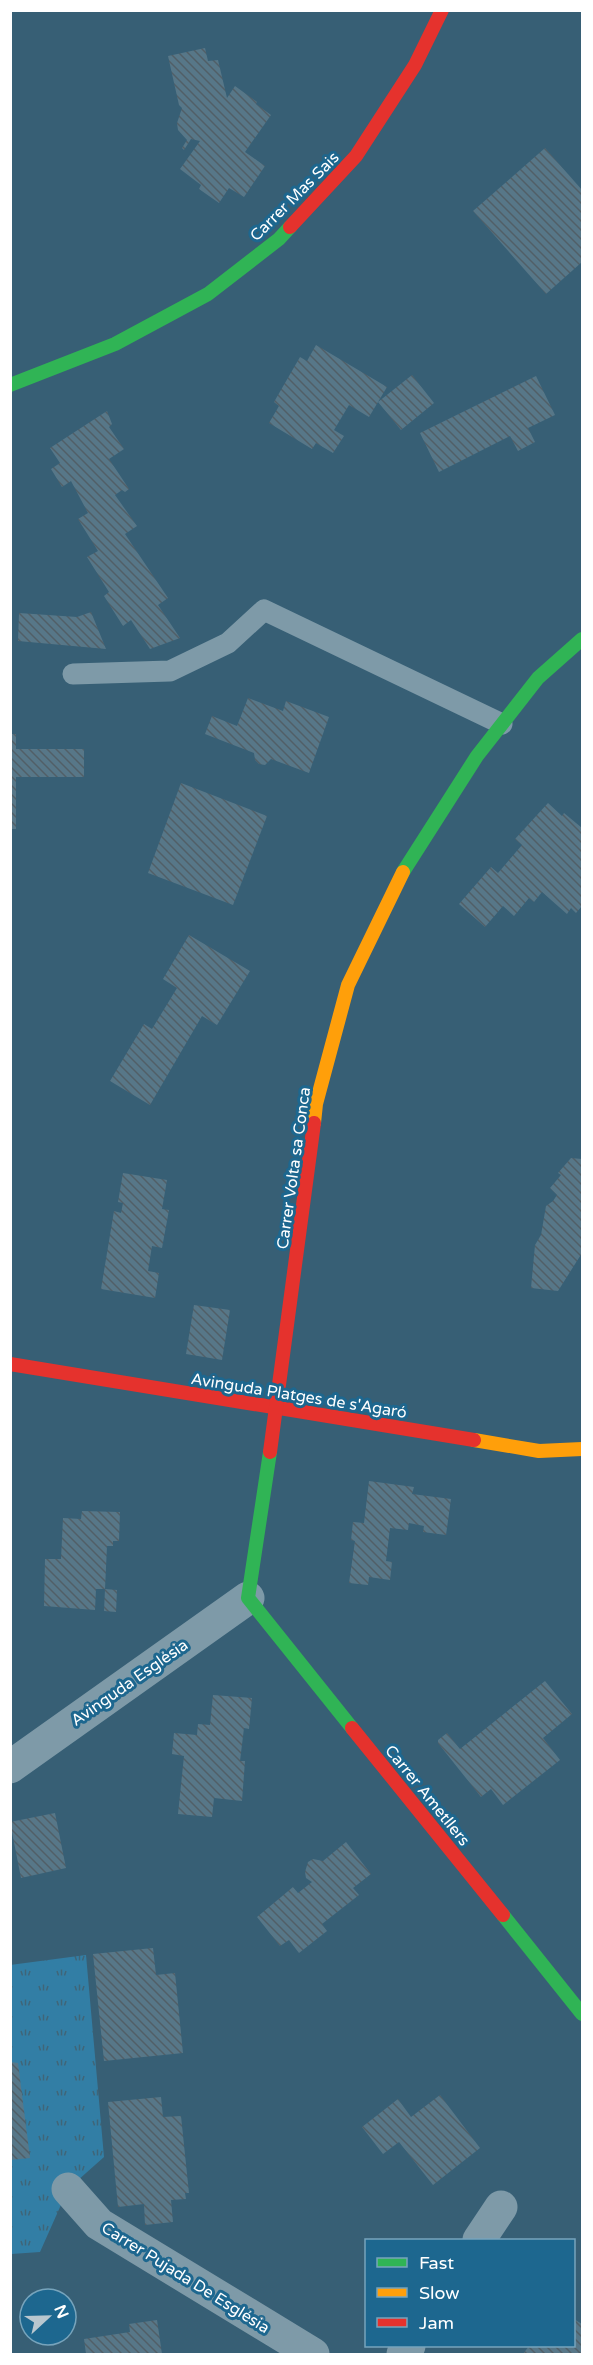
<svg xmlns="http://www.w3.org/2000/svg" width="593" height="2365" viewBox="0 0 593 2365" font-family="'Varela Round',sans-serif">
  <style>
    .park { fill: url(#park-tufts) }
    .building { fill: url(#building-back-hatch) }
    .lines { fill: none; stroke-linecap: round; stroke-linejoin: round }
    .lane { stroke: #7e9aa8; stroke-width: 21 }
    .street { stroke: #7e9aa8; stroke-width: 33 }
    .fast { stroke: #30b455; stroke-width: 14 }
    .slow { stroke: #ff9f0a; stroke-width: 14 }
    .jam { stroke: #e5322d; stroke-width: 14 }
    .labels { text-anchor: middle; stroke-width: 6; stroke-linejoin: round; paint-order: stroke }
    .street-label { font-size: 16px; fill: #fff; stroke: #1d678f }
  </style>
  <defs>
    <pattern id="park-tufts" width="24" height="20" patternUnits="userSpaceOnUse" patternTransform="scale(1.5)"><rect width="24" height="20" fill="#327ea5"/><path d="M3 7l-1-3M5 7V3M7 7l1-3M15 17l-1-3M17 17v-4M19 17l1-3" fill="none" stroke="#3f6578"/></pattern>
    <pattern id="building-back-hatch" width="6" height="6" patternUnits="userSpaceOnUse" patternTransform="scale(1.5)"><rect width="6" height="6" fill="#577788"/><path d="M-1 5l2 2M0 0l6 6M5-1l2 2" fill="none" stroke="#515f67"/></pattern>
  </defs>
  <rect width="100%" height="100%" fill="#375f75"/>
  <path class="park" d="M 86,1955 L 104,2157 L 68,2189 L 40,2252 L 11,2254 L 10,1965 Z"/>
  <g class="building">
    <path d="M 205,48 L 208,61 L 218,60 L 227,98 L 235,86 L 257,102 L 256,104 L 271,115 L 245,152 L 265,166 L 244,197 L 229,188 L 219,203 L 199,189 L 201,185 L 180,169 L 200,141 L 191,139 L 184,150 L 182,148 L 187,140 L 178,130 L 177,123 L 182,108 L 179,105 L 168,56 Z"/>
    <path d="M 545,148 L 582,190 L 582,262 L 546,294 L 473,211 Z"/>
    <path d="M 316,345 L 387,387 L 378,402 L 412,375 L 434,403 L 401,430 L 378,402 L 369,417 L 349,405 L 334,430 L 344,436 L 333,453 L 316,443 L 312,449 L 269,423 L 279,406 L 274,402 L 300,357 L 307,361 Z"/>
    <path d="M 536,376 L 555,415 L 528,428 L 535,442 L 518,451 L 510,436 L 439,472 L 420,433 Z"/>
    <path d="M 107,411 L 112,424 L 109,427 L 124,449 L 109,459 L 129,489 L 125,492 L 122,490 L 115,495 L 137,526 L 125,534 L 168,598 L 158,605 L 180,638 L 150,649 L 131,620 L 123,626 L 104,596 L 109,592 L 87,557 L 98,551 L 78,519 L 88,513 L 71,481 L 62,487 L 51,469 L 60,463 L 50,448 Z"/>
    <path d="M 91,612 L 106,649 L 18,641 L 19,613 L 77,617 Z"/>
    <path d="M 248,698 L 283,711 L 286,701 L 329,717 L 309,773 L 271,759 L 265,765 L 259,764 L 255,760 L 254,753 L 205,734 L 212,716 L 237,726 Z"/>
    <path d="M 10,734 L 16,734 L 16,749 L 84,749 L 84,777 L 16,777 L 16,829 L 10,829 Z"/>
    <path d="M 181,783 L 267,816 L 233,905 L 148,873 Z"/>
    <path d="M 548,803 L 562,816 L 564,813 L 582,828 L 582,906 L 576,913 L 571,908 L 567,914 L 542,892 L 534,902 L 529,898 L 514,916 L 503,906 L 485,927 L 459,904 L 491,867 L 498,873 L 522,845 L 515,839 Z"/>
    <path d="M 189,935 L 250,971 L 217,1025 L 202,1016 L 150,1105 L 110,1081 L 144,1024 L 152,1029 L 177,988 L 163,979 Z"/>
    <path d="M 571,1158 L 582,1159 L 582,1253 L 558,1291 L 531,1288 L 535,1245 L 541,1235 L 546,1206 L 553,1201 L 557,1195 L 550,1188 L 561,1175 L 558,1173 Z"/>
    <path d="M 123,1173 L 167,1180 L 162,1209 L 169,1210 L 162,1248 L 152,1246 L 148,1271 L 159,1273 L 155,1298 L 101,1289 L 114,1211 L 121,1213 L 123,1203 L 118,1202 Z"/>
    <path d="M 194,1305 L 230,1310 L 222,1360 L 186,1354 Z"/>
    <path d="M 369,1481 L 414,1487 L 412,1494 L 451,1499 L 446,1535 L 423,1532 L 424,1526 L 409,1523 L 408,1530 L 390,1528 L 386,1561 L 392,1562 L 390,1580 L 369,1577 L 368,1585 L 349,1583 L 355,1541 L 351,1540 L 353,1522 L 364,1523 Z"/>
    <path d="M 82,1511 L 120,1512 L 119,1541 L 113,1541 L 113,1546 L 107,1546 L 105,1589 L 96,1589 L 95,1610 L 44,1606 L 45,1559 L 61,1559 L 63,1518 L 81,1519 Z"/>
    <path d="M 105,1589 L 117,1590 L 116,1612 L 104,1611 Z"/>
    <path d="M 545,1681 L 572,1714 L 543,1738 L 560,1760 L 503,1805 L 491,1789 L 481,1797 L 438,1743 L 438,1740 L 447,1733 L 460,1749 Z"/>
    <path d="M 213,1695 L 252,1698 L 249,1729 L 244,1728 L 240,1761 L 245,1761 L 242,1801 L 214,1798 L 212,1817 L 178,1814 L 184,1756 L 172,1754 L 174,1733 L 197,1735 L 198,1724 L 210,1725 Z"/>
    <path d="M 55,1813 L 66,1868 L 21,1878 L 10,1822 Z"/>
    <path d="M 346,1842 L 371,1874 L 353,1888 L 359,1895 L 322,1924 L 327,1931 L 299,1953 L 289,1940 L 280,1946 L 257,1917 L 293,1887 L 298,1893 L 312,1882 L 306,1878 L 305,1872 L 308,1862 L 313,1859 L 323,1861 Z"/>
    <path d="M 153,1948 L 156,1975 L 175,1973 L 183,2053 L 104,2061 L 93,1954 Z"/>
    <path d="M 10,2062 L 18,2063 L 30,2158 L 10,2160 Z"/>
    <path d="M 440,2095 L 480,2148 L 433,2185 L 399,2142 L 383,2154 L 362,2127 L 398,2099 L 411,2117 Z"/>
    <path d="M 161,2097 L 163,2117 L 181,2116 L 189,2193 L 185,2193 L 186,2199 L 171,2200 L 173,2222 L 145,2225 L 144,2204 L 118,2207 L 108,2102 Z"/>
    <path d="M 574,2319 L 582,2324 L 582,2354 L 523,2354 L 529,2346 L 574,2346 Z"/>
    <path d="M 157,2320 L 162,2354 L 86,2354 L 84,2339 L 130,2332 L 129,2324 Z"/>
  </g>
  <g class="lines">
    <path class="lane" d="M 73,674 L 170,671 L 228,643 L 264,610 L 502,724"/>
    <g class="street">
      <path d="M 10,1767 L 248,1598"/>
      <path d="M 68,2189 L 99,2224 L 313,2354"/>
      <path d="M 479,2240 L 501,2207"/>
      <path d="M 403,2354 L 409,2346"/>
    </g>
    <g class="fast">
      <path d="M 10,385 L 115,344 L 208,294 L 279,239 L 290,227"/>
      <path d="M 403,872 L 477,756 L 538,678 L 582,639"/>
      <path d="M 270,1452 L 248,1598 L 352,1728"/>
      <path d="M 503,1915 L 582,2014"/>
    </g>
    <g class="slow">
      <path d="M 314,1123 L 316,1104 L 348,985 L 403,872"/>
      <path d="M 474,1440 L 539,1451 L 582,1449"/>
    </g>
    <g class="jam">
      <path d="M 290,227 L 356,156 L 415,65 L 442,10"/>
      <path d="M 10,1364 L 474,1440"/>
      <path d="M 270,1452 L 314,1123"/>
      <path d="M 352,1728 L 503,1915"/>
    </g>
  </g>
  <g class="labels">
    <g class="street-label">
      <text transform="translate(294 196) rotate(-45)" y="6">Carrer Mas Sais</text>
      <text transform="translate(293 1168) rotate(-82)" y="6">Carrer Volta sa Conca</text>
      <text transform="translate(299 1395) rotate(9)" y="6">Avinguda Platges de s'Agaró</text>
      <text transform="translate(129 1682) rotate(-35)" y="6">Avinguda Església</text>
      <text transform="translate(428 1795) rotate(51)" y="6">Carrer Ametllers</text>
      <text transform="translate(186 2277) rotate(32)" y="6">Carrer Pujada De Església</text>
    </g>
  </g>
  <rect width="593" height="2365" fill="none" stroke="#ffffff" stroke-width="24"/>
  <rect x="365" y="2239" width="210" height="108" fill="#1d678f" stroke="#77a4bc" stroke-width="1.5"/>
  <rect x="377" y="2258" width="30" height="9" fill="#30b455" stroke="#77a4bc" stroke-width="1.5"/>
  <text x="419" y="2269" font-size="18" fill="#ffffff">Fast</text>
  <rect x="377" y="2288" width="30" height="9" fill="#ff9f0a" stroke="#77a4bc" stroke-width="1.5"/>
  <text x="419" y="2299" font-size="18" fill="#ffffff">Slow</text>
  <rect x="377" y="2318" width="30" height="9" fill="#e5322d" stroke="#77a4bc" stroke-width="1.5"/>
  <text x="419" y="2329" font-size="18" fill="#ffffff">Jam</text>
  <g transform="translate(48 2317) rotate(68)"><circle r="28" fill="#1d678f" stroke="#77a4bc" stroke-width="1.5"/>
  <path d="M0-4.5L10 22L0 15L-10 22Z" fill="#b9c7cf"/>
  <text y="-9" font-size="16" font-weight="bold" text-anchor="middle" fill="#ffffff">N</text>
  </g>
</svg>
